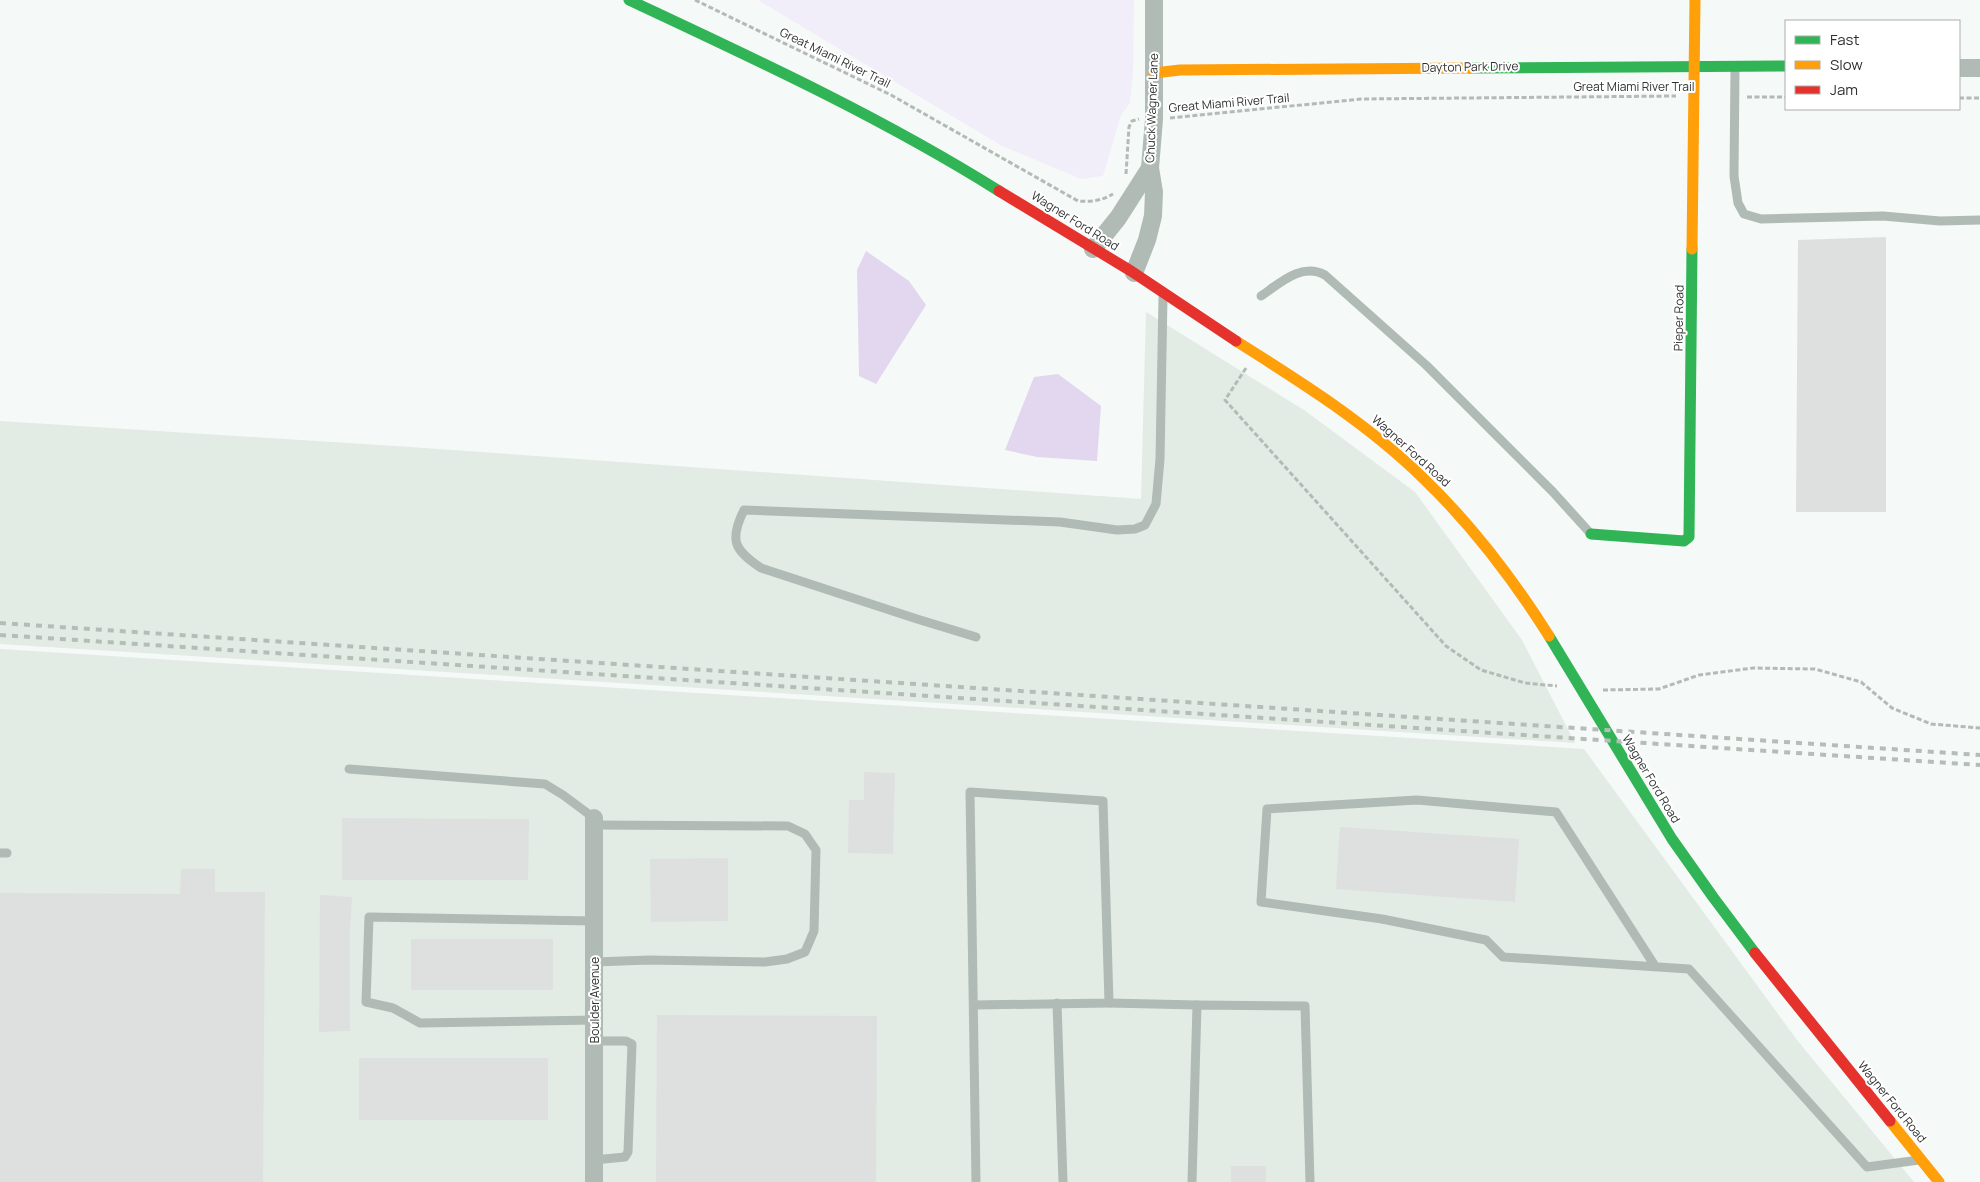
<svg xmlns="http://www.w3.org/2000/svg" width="1980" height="1182" viewBox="0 0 1980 1182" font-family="Manrope,sans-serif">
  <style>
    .built { fill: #e3ebe5 }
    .green { fill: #f2eef9 }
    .water { fill: #e3d7ef }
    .building { fill: #dee0df }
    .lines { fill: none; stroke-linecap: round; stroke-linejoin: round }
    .path { stroke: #b4bab6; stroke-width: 3; stroke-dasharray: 5 2.5; stroke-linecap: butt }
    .lane { stroke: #b0bbb5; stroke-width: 9 }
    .street { stroke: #b0bbb5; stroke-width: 18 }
    .fast { stroke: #30b455; stroke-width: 11 }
    .slow { stroke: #ff9f0a; stroke-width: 11 }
    .jam { stroke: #e5322d; stroke-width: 11 }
    .rail { stroke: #b5bdb8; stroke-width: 4; stroke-dasharray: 6 6; stroke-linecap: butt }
    .labels { text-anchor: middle; stroke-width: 4; stroke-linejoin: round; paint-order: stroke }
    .street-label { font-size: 12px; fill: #2f3130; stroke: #fff }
  </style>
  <rect width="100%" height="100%" fill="#f5f9f7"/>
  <g class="built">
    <path d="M 1146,312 L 1304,410 L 1415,492 L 1522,640 L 1575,743 L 0,644 L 0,421 L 410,447 L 1141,499 Z"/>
    <path d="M 0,649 L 1584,749 L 1797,1040 L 1914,1182 L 0,1182 Z"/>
  </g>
  <path class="green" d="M 758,0 L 1134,0 L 1133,73 L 1130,103 L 1121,115 L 1103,176 L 1081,179 L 1002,146 Z"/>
  <g class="water">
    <path d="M 866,251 L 909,281 L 926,305 L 876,384 L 859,376 L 857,270 Z"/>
    <path d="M 1058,374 L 1101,406 L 1097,461 L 1037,457 L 1005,450 L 1034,377 Z"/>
  </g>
  <g class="building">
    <path d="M 1886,237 L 1886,512 L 1796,512 L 1798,240 Z"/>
    <path d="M 864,772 L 895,773 L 893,854 L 848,853 L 849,800 L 864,800 Z"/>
    <path d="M 342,818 L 529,819 L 528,880 L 342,880 Z"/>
    <path d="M 1340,827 L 1519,839 L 1515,902 L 1336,889 Z"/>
    <path d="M 728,858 L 728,921 L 651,922 L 650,859 Z"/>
    <path d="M 181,869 L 215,869 L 215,892 L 265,892 L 263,1182 L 0,1182 L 0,893 L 180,894 Z"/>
    <path d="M 320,895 L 352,897 L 350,932 L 350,1031 L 319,1032 Z"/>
    <rect x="411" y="939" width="142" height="51"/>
    <path d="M 657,1015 L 877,1016 L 876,1182 L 656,1182 Z"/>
    <rect x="359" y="1058" width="189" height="62"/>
    <rect x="1231" y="1166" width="35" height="16"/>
  </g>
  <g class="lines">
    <g class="path">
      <path d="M 695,0 L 891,95 L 1078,201 C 1091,202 1101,201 1113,194"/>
      <path d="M 1747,97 L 1786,97"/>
      <path d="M 1959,98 L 1980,98"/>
      <path d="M 1170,118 L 1361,99 L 1676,96"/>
      <path d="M 1126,174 L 1129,127 L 1132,121 L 1139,119"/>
      <path d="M 1246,368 L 1225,400 L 1446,646 L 1481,670 L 1525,683 L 1557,686"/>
      <path d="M 1603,690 L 1659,689 L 1699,675 L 1753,668 L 1815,669 L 1861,682 L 1892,708 L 1931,724 L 1980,728"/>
    </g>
    <g class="lane">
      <path d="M 1735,68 L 1734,176 L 1738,203 L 1744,214 L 1761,219 L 1883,216 L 1940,221 L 1980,220"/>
      <path d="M 1261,296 C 1280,283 1302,262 1325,275 L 1426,365 L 1553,492 L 1591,534"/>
      <path d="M 976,637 L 917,619 L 761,568 C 734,550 729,540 744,510 L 1060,522 L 1117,530 L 1135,529 L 1145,525 L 1156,504 L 1160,459 L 1163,297"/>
      <path d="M 349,769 L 545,784 L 563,795 L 594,818"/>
      <path d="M 594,825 L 788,826 L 805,834 L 816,850 L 814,931 L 805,952 L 787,959 L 765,962 L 649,960 L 595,962"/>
      <path d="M 0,853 L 7,853"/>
      <path d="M 594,921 L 369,917 L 366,1002 L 393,1008 L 420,1023 L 595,1020"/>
      <path d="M 1655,966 L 1556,812 L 1417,800 L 1267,809 L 1261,902 L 1382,919 L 1486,940 L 1503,957 L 1689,969 L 1867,1167 L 1919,1160"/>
      <path d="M 1057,1003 L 1063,1182"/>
      <path d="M 1109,1003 L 1197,1005"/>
      <path d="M 974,1005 L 1109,1003 L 1103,801 L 970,792 L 976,1182"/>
      <path d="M 594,1160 L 625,1157 L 628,1152 L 632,1044 L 626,1041 L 595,1041"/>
      <path d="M 1192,1182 L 1197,1005 L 1305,1006 L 1310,1182"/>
    </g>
    <g class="street">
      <path d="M 1959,68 L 1980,68"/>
      <path d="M 1093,249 L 1118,218 L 1150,168"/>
      <path d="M 1134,273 L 1147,240 L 1153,216 L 1154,192 L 1150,168 L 1154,119 L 1154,0"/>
      <path d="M 594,818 L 594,1182"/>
    </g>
    <g class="fast">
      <path d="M 629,0 C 755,59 881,117 999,191"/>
      <path d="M 1470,68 L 1786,66"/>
      <path d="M 1591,534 L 1684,541 L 1689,537 L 1692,249"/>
      <path d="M 1549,636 L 1672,839 L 1713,897 L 1755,953"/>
    </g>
    <g class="slow">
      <path d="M 1154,73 L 1180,70 L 1470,68"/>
      <path d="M 1692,249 L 1695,0"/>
      <path d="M 1236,341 C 1301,382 1368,424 1423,478 C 1472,525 1513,579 1549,636"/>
      <path d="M 1890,1121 L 1939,1182"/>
    </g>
    <g class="jam">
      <path d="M 999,191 L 1131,271 L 1236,341"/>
      <path d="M 1755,953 L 1890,1121"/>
    </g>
    <g class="rail">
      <path d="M 0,623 L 1980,755"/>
      <path d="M 0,635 L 1980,765"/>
    </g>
  </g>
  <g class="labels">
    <g class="street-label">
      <text transform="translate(835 58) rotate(26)" y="4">Great Miami River Trail</text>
      <text transform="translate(1470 67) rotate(-1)" y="4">Dayton Park Drive</text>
      <text x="1634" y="91">Great Miami River Trail</text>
      <text transform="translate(1229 103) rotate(-5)" y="4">Great Miami River Trail</text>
      <text transform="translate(1152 108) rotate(-88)" y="4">Chuck Wagner Lane</text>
      <text transform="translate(1075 221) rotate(32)" y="4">Wagner Ford Road</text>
      <text transform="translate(1679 318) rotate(-89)" y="4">Pieper Road</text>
      <text transform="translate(1411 451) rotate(42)" y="4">Wagner Ford Road</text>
      <text transform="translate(1651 779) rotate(59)" y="4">Wagner Ford Road</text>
      <text transform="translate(595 1000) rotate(-90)" y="4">Boulder Avenue</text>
      <text transform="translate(1892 1102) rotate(51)" y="4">Wagner Ford Road</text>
    </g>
  </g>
  <rect x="1785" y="20" width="175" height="90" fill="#ffffff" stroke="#acadac"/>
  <rect x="1795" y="36" width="25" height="8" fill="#30b455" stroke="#acadac"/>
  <text x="1830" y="45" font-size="15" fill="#2f3130">Fast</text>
  <rect x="1795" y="61" width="25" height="8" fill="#ff9f0a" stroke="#acadac"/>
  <text x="1830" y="70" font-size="15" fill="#2f3130">Slow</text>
  <rect x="1795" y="86" width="25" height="8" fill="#e5322d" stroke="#acadac"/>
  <text x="1830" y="95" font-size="15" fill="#2f3130">Jam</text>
</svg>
